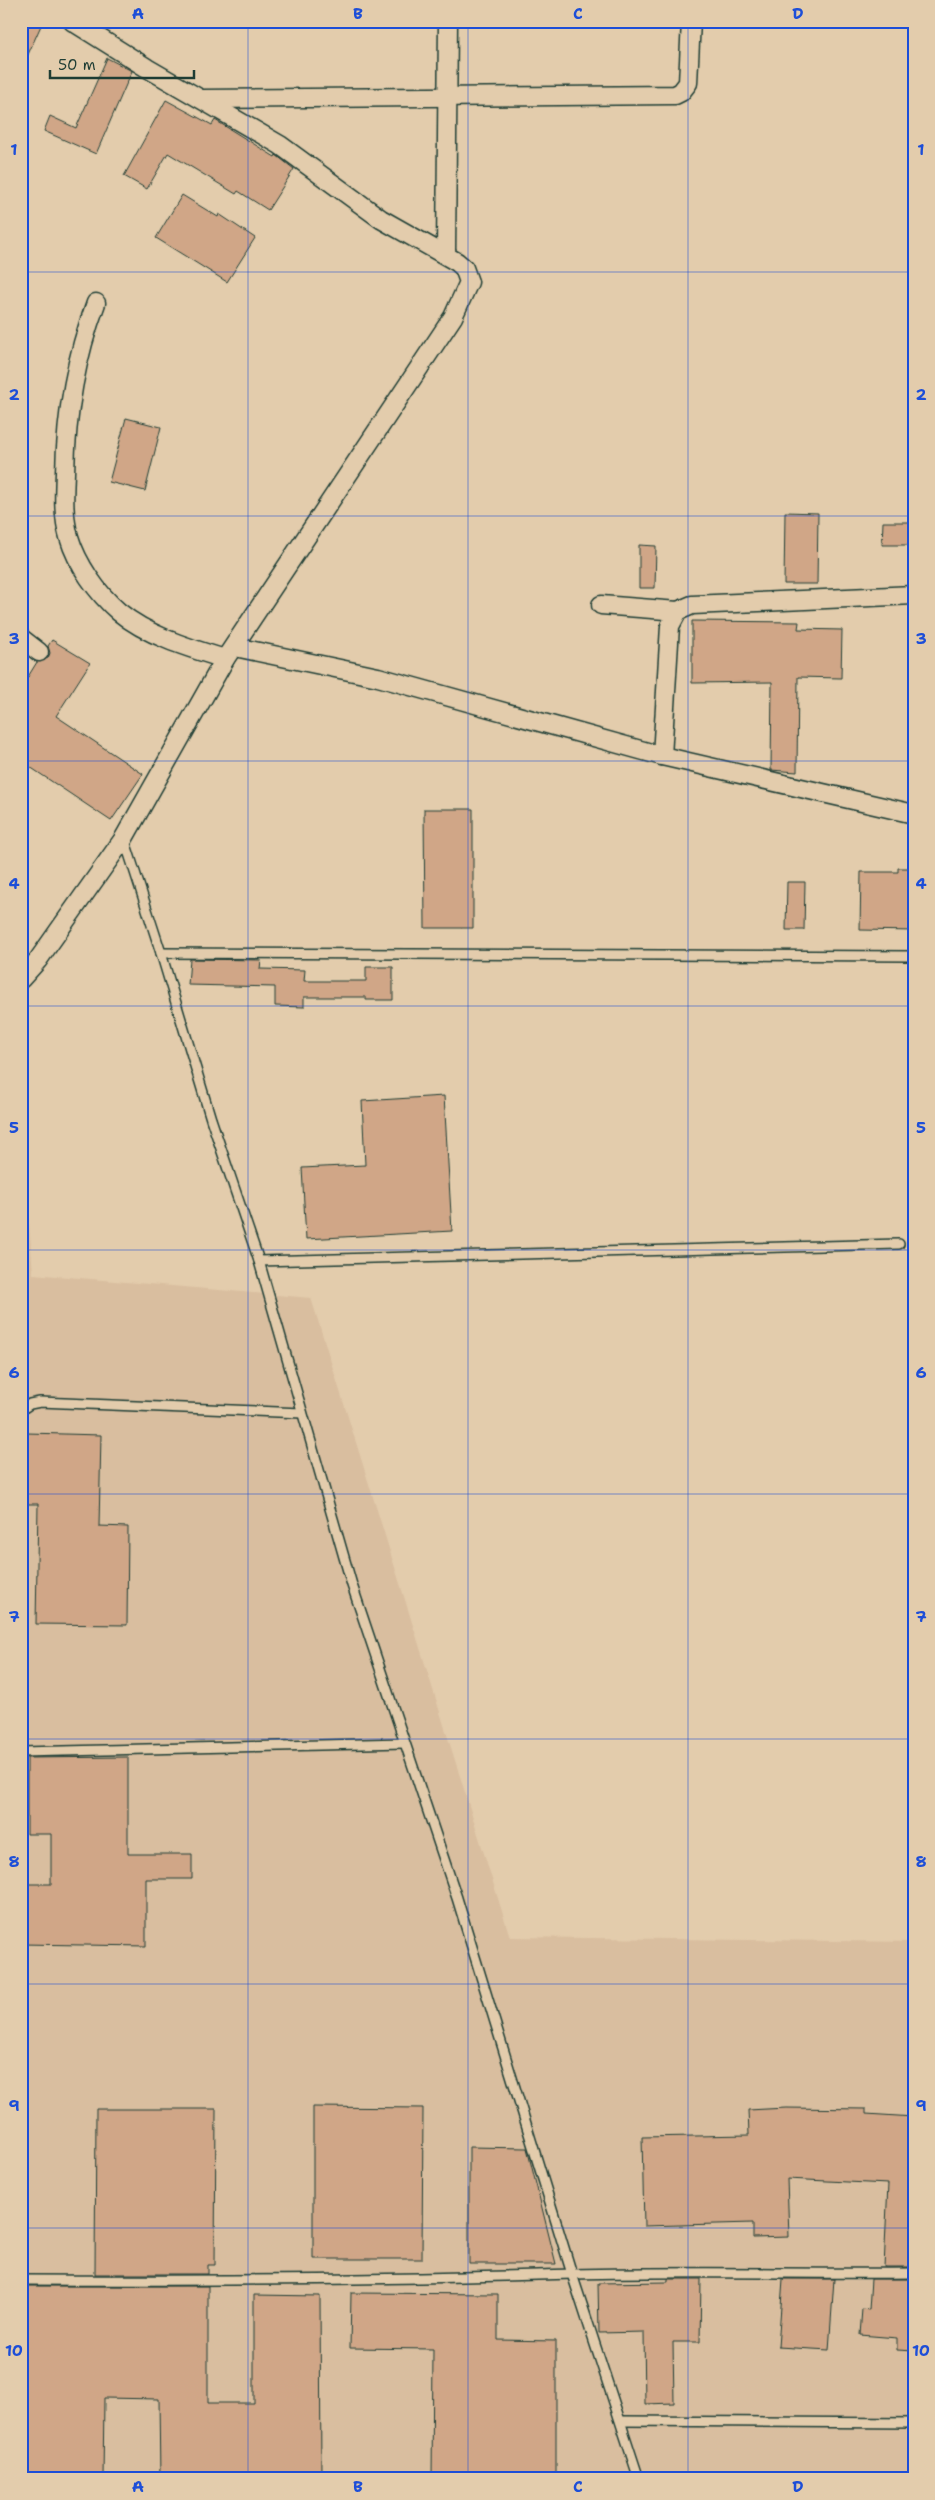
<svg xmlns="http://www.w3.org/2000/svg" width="935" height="2500" viewBox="0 0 935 2500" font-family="'Shantell Sans',sans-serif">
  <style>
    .built { fill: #d9be9f }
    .building { fill: #d0a687; stroke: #1f3d34 }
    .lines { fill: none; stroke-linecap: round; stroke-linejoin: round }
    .lane-casing { stroke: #1f3d34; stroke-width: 12 }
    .street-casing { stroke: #1f3d34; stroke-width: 21 }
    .lane { stroke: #e3ccac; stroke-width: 9 }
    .street { stroke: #e3ccac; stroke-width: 18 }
    .grid { fill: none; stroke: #1d4ed8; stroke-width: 1; stroke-opacity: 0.55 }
    .neatline { fill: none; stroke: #1d4ed8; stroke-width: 2 }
    .grid-label { font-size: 16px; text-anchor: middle; font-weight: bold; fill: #1d4ed8 }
  </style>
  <rect width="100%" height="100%" fill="#e3ccac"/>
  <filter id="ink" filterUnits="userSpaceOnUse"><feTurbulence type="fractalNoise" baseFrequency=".02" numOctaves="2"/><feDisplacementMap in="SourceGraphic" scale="10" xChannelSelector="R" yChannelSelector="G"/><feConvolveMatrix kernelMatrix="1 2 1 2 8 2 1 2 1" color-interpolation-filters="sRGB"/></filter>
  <g filter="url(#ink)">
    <path class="built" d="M 21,1119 L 33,1274 L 311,1298 L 510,1937 L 914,1942 L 914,2479 L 21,2479 Z"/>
    <g class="building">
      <path d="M 21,21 L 43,21 L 21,70 Z"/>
      <path d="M 107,58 L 132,71 L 96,154 L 44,131 L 50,116 L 76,128 Z"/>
      <path d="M 166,100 L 212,125 L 215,120 L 275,157 L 276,155 L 294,169 L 268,210 L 238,191 L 236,194 L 168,153 L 147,189 L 124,176 Z"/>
      <path d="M 182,195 L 218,217 L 219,214 L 255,238 L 227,282 L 156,238 Z"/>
      <path d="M 126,418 L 161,427 L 145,491 L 109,482 Z"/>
      <path d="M 785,512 L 818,513 L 817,584 L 784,584 Z"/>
      <path d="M 883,522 L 914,522 L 914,545 L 882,545 Z"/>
      <path d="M 639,545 L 656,546 L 655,588 L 639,588 Z"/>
      <path d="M 692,621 L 799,622 L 798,629 L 842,630 L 841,678 L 798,677 L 797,772 L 771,770 L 772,682 L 692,683 Z"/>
      <path d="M 52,640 L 90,663 L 56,716 L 143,774 L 111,821 L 21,761 L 21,688 L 37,662 L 48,658 L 50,653 L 48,646 Z"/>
      <path d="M 424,809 L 473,809 L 473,928 L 425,928 Z"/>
      <path d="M 898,868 L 914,868 L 914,931 L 860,930 L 861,872 L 898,872 Z"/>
      <path d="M 787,882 L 805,882 L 804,930 L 786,930 Z"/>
      <path d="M 190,959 L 261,960 L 260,969 L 305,970 L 304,981 L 366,981 L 366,967 L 393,967 L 393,1000 L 366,1000 L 366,997 L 304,997 L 304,1007 L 275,1006 L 275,987 L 188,985 Z"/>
      <path d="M 444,1096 L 452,1231 L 306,1239 L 302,1168 L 365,1165 L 362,1101 Z"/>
      <path d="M 27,1433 L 101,1435 L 99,1526 L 128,1527 L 127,1625 L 36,1624 L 38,1504 L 25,1504 Z"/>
      <path d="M 128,1757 L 128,1854 L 192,1854 L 192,1879 L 146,1879 L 146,1946 L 21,1944 L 21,1884 L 51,1884 L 51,1834 L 27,1834 L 27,1758 Z"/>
      <path d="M 313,2107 L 423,2108 L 422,2259 L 313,2259 Z"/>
      <path d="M 786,2108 L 866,2109 L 866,2114 L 914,2117 L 914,2267 L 884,2267 L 888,2184 L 787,2179 L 789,2237 L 753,2238 L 753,2223 L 644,2226 L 642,2137 L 749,2135 L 748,2110 Z"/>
      <path d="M 96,2109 L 216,2109 L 215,2265 L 208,2265 L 208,2274 L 95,2274 Z"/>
      <path d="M 469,2147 L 527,2148 L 556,2264 L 469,2264 Z"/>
      <path d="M 668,2279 L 701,2279 L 700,2342 L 673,2342 L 674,2403 L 645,2404 L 644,2332 L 599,2333 L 598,2283 L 668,2282 Z"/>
      <path d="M 783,2279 L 834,2279 L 829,2350 L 778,2347 Z"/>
      <path d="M 871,2279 L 914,2279 L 914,2351 L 897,2350 L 897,2338 L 860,2335 L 862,2309 L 869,2310 Z"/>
      <path d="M 21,2286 L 208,2286 L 208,2403 L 254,2403 L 254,2295 L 320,2296 L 321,2479 L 160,2479 L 159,2399 L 104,2398 L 103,2479 L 21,2479 Z"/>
      <path d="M 351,2293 L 498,2294 L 498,2340 L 556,2341 L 556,2479 L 432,2479 L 433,2349 L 350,2348 Z"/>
    </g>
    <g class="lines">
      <g class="lane-casing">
        <g id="lane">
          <path d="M 124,838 L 161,953 L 211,1119 L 259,1261 L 352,1585 L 457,1898 L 572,2274 L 639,2479"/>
          <path d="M 161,953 L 914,956"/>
          <path d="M 259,1261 L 899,1244"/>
          <path d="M 21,1410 L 30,1404 L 40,1402 L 302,1413"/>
          <path d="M 21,1752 L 404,1743"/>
          <path d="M 21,2280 C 205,2281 389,2280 573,2274 C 686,2271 800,2274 914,2273"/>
          <path d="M 621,2421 L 914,2423"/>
        </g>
      </g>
      <g class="street-casing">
        <g id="street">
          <path d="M 203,99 L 675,95 L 681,92 L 688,83 L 691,21"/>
          <path d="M 446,254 L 448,21"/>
          <path d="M 96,303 C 75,359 66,413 65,473 C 64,495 63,516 69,537 C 77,564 97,593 119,612 C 148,636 189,648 225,659"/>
          <path d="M 601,605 L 678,611"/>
          <path d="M 21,638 L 39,652"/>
          <path d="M 235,647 L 378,677 L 662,756 L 914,814"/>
          <path d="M 662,756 L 670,626 L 678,611 L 692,605 L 914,595"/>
          <path d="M 21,979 L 38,960 L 124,838 L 225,659 L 453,317 L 469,282 L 464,268 L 457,262 L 381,219 L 280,145 L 147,68 L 72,21"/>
        </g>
      </g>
      <use href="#lane" class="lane"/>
      <use href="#street" class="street"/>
    </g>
  </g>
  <path class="grid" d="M 248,21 L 248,2479M 468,21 L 468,2479M 688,21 L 688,2479M 21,272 L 914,272M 21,516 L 914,516M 21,761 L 914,761M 21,1006 L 914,1006M 21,1250 L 914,1250M 21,1494 L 914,1494M 21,1739 L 914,1739M 21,1984 L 914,1984M 21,2228 L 914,2228"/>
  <rect width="935" height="2500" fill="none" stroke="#e3ccac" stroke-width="55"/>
  <path d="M50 70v8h144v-8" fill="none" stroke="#1f3d34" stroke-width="2.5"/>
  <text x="58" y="70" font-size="15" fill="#1f3d34" stroke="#e3ccac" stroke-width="4" paint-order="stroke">50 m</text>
  <rect x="28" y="28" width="880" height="2444" class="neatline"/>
  <g class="grid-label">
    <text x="138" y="19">A</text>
    <text x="358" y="19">B</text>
    <text x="578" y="19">C</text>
    <text x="798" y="19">D</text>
    <text x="14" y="155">1</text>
    <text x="921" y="155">1</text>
    <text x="14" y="400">2</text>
    <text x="921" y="400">2</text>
    <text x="14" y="644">3</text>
    <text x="921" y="644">3</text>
    <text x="14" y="889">4</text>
    <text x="921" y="889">4</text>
    <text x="14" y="1133">5</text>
    <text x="921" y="1133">5</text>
    <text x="14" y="1378">6</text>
    <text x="921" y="1378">6</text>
    <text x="14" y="1622">7</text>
    <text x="921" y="1622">7</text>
    <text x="14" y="1867">8</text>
    <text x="921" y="1867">8</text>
    <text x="14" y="2111">9</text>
    <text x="921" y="2111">9</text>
    <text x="14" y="2356">10</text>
    <text x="921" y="2356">10</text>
    <text x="138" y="2492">A</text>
    <text x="358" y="2492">B</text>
    <text x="578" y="2492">C</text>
    <text x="798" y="2492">D</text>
  </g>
</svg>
